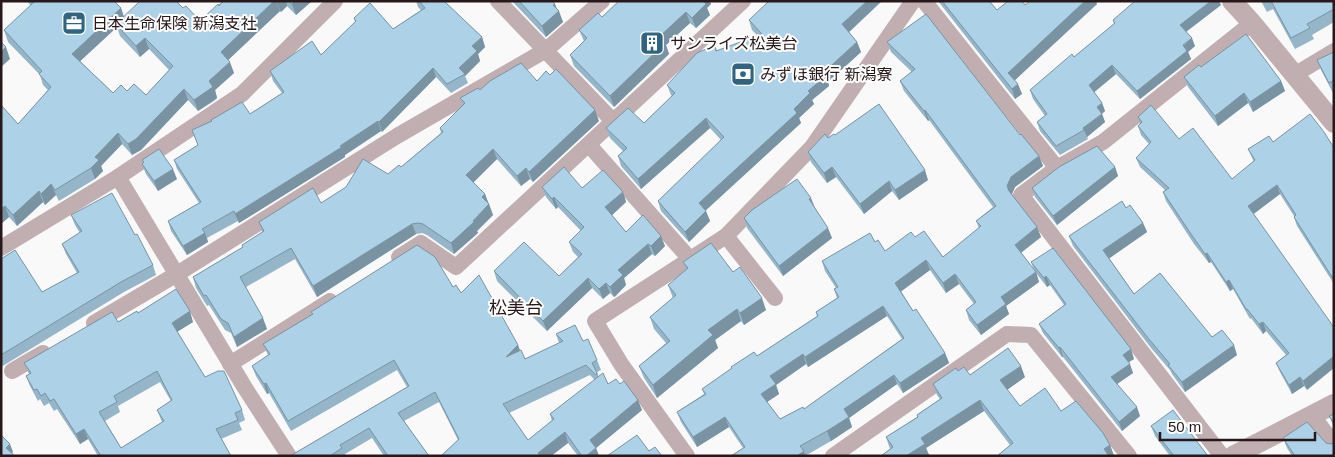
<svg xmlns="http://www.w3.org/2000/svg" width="1335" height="457" viewBox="0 0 1335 457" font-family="Helvetica,'Noto Sans JP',sans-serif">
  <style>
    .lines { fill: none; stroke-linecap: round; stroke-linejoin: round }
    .minor { stroke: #c1aeb0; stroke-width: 16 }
    .tertiary { stroke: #c1aeb0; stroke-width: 20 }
    .wall { fill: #95b5c8; fill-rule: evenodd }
    .shaded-wall { fill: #7993a2 }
    .building { fill: #add2e8; stroke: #7993a2; fill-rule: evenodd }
    .labels { text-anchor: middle; stroke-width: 4; stroke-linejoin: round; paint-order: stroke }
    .poi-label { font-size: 16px; fill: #28181a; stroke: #fff; text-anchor: start }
    .neighbourhood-label { font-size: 18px; fill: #28181a; stroke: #fff }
  </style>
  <rect width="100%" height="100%" fill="#f9f9f9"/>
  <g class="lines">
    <g class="minor">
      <path d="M 498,1 L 613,121"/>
      <path d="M 924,1 L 1057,168"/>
      <path d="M 1294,75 L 1334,51"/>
      <path d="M 589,145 L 690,259"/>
      <path d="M 118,177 L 245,388 L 289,456"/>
      <path d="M 726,236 L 812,147 L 913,1"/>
      <path d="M 1,248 L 118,177 L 242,94 L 335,1"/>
      <path d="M 399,257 L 421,243 L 456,267 L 743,1"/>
      <path d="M 94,323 L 177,274 L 397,136 L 546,50 L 602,1"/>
      <path d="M 230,364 L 330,301"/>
      <path d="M 12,371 L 43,353"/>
      <path d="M 1312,415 L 1334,444"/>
      <path d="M 687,456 L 621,364 L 595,321 L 726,236 L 775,298"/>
      <path d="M 833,456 L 1007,334 L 1031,335 L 1129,456"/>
      <path d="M 1222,456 L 1021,195 L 1057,168 L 1103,142 L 1252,23"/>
    </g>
    <g class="tertiary">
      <path d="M 1232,1 L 1252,23 L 1334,123"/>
      <path d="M 1233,456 L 1334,404"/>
    </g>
  </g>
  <g class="wall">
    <path d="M 27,1 L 114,1 L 121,8 L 124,17 L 183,8 L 200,21 L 223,1 L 312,1 L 296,15 L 287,6 L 281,12 L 280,11 L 228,60 L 234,73 L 215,90 L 217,98 L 214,101 L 198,111 L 188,100 L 141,150 L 132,155 L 122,144 L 101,166 L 103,171 L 95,179 L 59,201 L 56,195 L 45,205 L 43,202 L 17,226 L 9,217 L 1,224 L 1,105 L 18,124 L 48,90 L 43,85 L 40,75 L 8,42 L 4,30 L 31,6 ZM 117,27 L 120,36 L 140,57 L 149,49 L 169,70 L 146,95 L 127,91 L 113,93 L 80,61 Z"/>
    <path d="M 416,1 L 444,1 L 482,37 L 485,47 L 478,54 L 480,61 L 465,76 L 468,83 L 451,93 L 436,77 L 382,132 L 381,131 L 345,155 L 345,157 L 239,223 L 238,221 L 207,238 L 208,242 L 187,255 L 171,231 L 168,221 L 199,203 L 177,169 L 174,160 L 198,145 L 192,130 L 250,114 L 282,93 L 273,81 L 270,71 L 321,55 L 355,22 L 354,18 L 393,29 L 421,10 L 418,7 Z"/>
    <path d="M 512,1 L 553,1 L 563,22 L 546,37 Z"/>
    <path d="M 938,1 L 989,1 L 997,10 L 1025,5 L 1097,4 L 1014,80 L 1022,94 L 1015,99 Z"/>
    <path d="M 1261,1 L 1334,1 L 1334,22 L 1312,35 L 1314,39 L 1295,49 L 1273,9 L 1267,12 Z"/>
    <path d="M 711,4 L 707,8 L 710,15 L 696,28 L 690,23 L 666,45 L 669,54 L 614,107 L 574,66 L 570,55 L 584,41 L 579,30 L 602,17 Z"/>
    <path d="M 1221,5 L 1186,32 L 1195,46 L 1188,52 L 1191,59 L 1140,99 L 1116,74 L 1094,92 L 1102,103 L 1105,111 L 1102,114 L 1105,122 L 1087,137 L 1088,139 L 1060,155 L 1040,131 L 1037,122 L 1045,116 L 1033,99 L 1030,90 L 1074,57 L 1114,24 L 1113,20 Z"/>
    <path d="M 749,20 L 849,32 L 857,42 L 861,52 L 828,82 L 829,86 L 812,100 L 814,104 L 799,118 L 801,123 L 705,210 L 710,221 L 689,242 L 661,211 L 658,201 L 721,140 L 710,128 L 641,189 L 621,166 L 618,156 L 623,151 L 610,138 L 606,128 L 644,123 L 672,96 L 671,95 L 667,85 L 715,45 L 717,51 L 758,36 L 752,30 Z"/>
    <path d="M 887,42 L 1020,135 L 1039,156 L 1043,166 L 1015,187 L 1012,194 L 1037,227 L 1041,237 L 1021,253 L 1034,270 L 1031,262 L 1134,359 L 1128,362 L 1133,373 L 1117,384 L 1140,416 L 1122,431 L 1063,357 L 1062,357 L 1043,333 L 1039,324 L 1064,305 L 1050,285 L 1047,287 L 1036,273 L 1039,282 L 1006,306 L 1009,314 L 981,335 L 969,320 L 966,310 L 974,304 L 959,284 L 946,293 L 930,270 L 901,291 L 913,311 L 945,353 L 949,363 L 903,393 L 897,384 L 849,418 L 852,427 L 831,441 L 805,456 L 731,456 L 743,448 L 729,427 L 697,447 L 681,422 L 677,412 L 704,394 L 702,389 L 757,356 L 817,316 L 816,312 L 837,298 L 834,289 L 836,288 L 825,271 L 822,261 L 875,242 L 885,251 L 915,237 L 943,257 L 979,228 L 976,221 L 993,207 L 929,120 L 928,121 L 904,91 L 900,81 L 912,72 L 891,52 ZM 887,316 L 902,339 L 804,409 L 780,419 L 767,402 L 779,394 L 776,385 L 806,364 L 808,367 Z"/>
    <path d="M 1334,52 L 1334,92 L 1333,93 L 1321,70 L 1317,60 Z"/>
    <path d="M 1201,67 L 1281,81 L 1285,91 L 1253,112 L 1248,103 L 1218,126 L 1188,87 L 1184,77 Z"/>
    <path d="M 537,81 L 599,121 L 533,182 L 530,179 L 521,186 L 497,159 L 473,182 L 485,194 L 493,215 L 477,231 L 478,233 L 454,254 L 427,235 L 422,233 L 416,234 L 317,297 L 295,259 L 246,287 L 267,329 L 237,347 L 231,333 L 225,330 L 209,305 L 207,306 L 196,288 L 193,277 L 243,247 L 262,232 L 259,222 L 321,203 L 388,174 L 401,167 L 441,133 L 440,128 L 463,105 L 460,98 L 480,90 Z"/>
    <path d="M 1138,117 L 1179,139 L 1232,179 L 1254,162 L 1248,149 L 1273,142 L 1334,148 L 1334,284 L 1297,226 L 1294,217 L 1294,216 L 1280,194 L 1253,214 L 1307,390 L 1304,386 L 1292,394 L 1280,372 L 1276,363 L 1286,355 L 1266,331 L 1263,334 L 1251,318 L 1250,319 L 1233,289 L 1230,291 L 1211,262 L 1209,263 L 1194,244 L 1166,201 L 1163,192 L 1165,190 L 1140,167 L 1136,158 L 1149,144 L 1141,135 L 1138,126 L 1140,124 Z"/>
    <path d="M 835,135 L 928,180 L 899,200 L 892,191 L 864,214 L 836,177 L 827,183 L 811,162 L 808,152 L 828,138 Z"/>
    <path d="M 142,160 L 177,179 L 158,191 L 146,174 L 142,164 L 143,163 Z"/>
    <path d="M 1115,167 L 1118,176 L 1057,225 L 1035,197 L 1032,188 Z"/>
    <path d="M 542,187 L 582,188 L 623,192 L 626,202 L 612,215 L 626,232 L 665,246 L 655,256 L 652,254 L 624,278 L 626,285 L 616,296 L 614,297 L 610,293 L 603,299 L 592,288 L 547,331 L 497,281 L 494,271 L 559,276 L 578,257 L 573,252 L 569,242 L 581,231 L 558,207 L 556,209 L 546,197 Z"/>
    <path d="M 815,208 L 832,238 L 783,276 L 747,228 L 744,218 Z"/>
    <path d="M 1126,208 L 1143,223 L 1147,232 L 1109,258 L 1134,294 L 1212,337 L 1237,355 L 1185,392 L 1172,374 L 1170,370 L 1151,348 L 1073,246 L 1069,236 Z"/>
    <path d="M 71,215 L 135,235 L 153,265 L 156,275 L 124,292 L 1,367 L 1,259 L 42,292 L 77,273 L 66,254 L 62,244 L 80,233 L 75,225 Z"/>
    <path d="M 683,262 L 733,272 L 766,310 L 744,325 L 741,321 L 715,340 L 718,348 L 657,398 L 644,378 L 639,366 L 666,343 L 654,329 L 650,317 L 673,298 L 668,285 L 686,270 Z"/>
    <path d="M 453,287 L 518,345 L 520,351 L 525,359 L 559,343 L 556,334 L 583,341 L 597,360 L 601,370 L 597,372 L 599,377 L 642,410 L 596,448 L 599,456 L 578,456 L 568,443 L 551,456 L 441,456 L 458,440 L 439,402 L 404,421 L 429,456 L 384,456 L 372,438 L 345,454 L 345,456 L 290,456 L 407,387 L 397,370 L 291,431 L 269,393 L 267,394 L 256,376 L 252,366 L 268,355 L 263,344 L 312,314 L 311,312 ZM 590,375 L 595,380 L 550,414 L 552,421 L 528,440 L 509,413 Z"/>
    <path d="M 138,313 L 193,322 L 177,332 L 205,377 L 242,410 L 245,420 L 239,423 L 242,430 L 221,439 L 231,456 L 98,456 L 88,439 L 80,444 L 57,409 L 54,411 L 49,403 L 44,406 L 40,399 L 38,401 L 30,386 L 26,376 L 29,374 L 24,363 ZM 160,382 L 171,401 L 157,410 L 162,422 L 121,448 L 105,421 L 120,412 L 118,406 Z"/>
    <path d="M 958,371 L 970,375 L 1025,377 L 1007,390 L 1020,406 L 1061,411 L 1110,445 L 1114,456 L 997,456 L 1010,445 L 984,411 L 926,448 L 929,455 L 928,456 L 881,456 L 890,449 L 886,437 L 917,417 L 917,415 L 940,399 L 937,395 L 933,384 Z"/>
    <path d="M 1334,414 L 1334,427 L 1329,416 Z"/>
    <path d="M 1151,426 L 1208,456 L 1170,456 L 1155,436 Z"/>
    <path d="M 1283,438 L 1331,444 L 1334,456 L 1292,456 L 1287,448 Z"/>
  </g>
  <g class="shaded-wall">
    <path d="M 274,1 L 276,1 L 280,11 L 225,63 L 221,52 Z"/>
    <path d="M 276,1 L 286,1 L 287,6 L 281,12 Z"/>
    <path d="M 295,1 L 312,1 L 296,15 L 292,4 Z"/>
    <path d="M 702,1 L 710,1 L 711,4 L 707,8 L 710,15 L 696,28 L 692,18 Z"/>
    <path d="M 867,1 L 882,1 L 846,35 L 842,24 Z"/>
    <path d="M 1085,1 L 1096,1 L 1097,4 L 1012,83 L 1008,73 Z"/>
    <path d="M 1211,1 L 1219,1 L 1221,5 L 1183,34 L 1180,25 Z"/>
    <path d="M 555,4 L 558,12 L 559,11 L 563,22 L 546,37 L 542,26 L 553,5 Z"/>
    <path d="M 121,8 L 125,20 L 116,24 L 117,27 L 76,65 L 72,54 Z"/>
    <path d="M 686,12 L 690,23 L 666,45 L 669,54 L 614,107 L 610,96 L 659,37 Z"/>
    <path d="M 482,37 L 485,47 L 478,54 L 480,61 L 465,76 L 459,68 L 472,46 Z"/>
    <path d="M 145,38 L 149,49 L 140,57 L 136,46 Z"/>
    <path d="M 1192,38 L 1195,46 L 1188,52 L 1191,59 L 1140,99 L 1137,91 Z"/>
    <path d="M 857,42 L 861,52 L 828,82 L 829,86 L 812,100 L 814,104 L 799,118 L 801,123 L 703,213 L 699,203 L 794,109 L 808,91 L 823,73 Z"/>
    <path d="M 6,47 L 10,59 L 1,67 L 1,52 Z"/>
    <path d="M 230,62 L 234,73 L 215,90 L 217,98 L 198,111 L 194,100 L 209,81 Z"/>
    <path d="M 1112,65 L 1116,74 L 1092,94 L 1089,85 Z"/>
    <path d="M 433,68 L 436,77 L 382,132 L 379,122 Z"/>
    <path d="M 1281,81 L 1285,91 L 1253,112 L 1250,102 Z"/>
    <path d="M 1018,84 L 1022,94 L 1015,99 L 1012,89 Z"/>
    <path d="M 184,89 L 188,100 L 141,150 L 132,155 L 128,144 Z"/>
    <path d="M 1244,93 L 1248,103 L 1218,126 L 1215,116 Z"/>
    <path d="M 1102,103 L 1105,111 L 1100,115 L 1097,107 Z"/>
    <path d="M 595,110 L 599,121 L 533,182 L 529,172 Z"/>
    <path d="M 925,110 L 929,120 L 928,121 L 924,111 Z"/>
    <path d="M 1102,114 L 1105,122 L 1087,137 L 1084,130 L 1083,128 Z"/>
    <path d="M 706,118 L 710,128 L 641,189 L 638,179 Z"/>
    <path d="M 378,121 L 381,131 L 345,155 L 345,157 L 239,223 L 235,214 Z"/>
    <path d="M 118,133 L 122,144 L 101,166 L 103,171 L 95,179 L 91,168 L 95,157 Z"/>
    <path d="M 493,149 L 497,159 L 470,186 L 466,175 Z"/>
    <path d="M 1039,156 L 1043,166 L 1015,187 L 1011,196 L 1007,186 L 1011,177 Z"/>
    <path d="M 832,167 L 836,177 L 827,183 L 824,173 Z"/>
    <path d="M 1115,167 L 1118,176 L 1057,225 L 1053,216 Z"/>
    <path d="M 526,168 L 530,179 L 521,186 L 517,176 Z"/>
    <path d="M 173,169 L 177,179 L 158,191 L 154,181 Z"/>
    <path d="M 925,170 L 928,180 L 899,200 L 895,190 Z"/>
    <path d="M 889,181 L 892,191 L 864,214 L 860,204 Z"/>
    <path d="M 51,184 L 56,195 L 45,205 L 41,194 Z"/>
    <path d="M 1277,185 L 1280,194 L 1251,216 L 1248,206 Z"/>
    <path d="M 39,191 L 43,202 L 17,226 L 13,215 Z"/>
    <path d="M 623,192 L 626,202 L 609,218 L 605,207 Z"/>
    <path d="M 485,194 L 489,205 L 482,197 Z"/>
    <path d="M 554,197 L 558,207 L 556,209 L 552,199 Z"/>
    <path d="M 811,198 L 815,208 L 809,199 Z"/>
    <path d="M 489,204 L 493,215 L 477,231 L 478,233 L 454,254 L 451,243 Z"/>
    <path d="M 5,206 L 9,217 L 1,224 L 1,209 Z"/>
    <path d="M 706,211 L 710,221 L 689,242 L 685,232 Z"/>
    <path d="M 1143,223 L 1147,232 L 1107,260 L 1103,250 Z"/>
    <path d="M 412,224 L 416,234 L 317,297 L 313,286 Z"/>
    <path d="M 1037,227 L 1041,237 L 1019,254 L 1015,245 Z"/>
    <path d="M 828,228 L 832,238 L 783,276 L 779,266 Z"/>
    <path d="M 205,233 L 208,242 L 187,255 L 183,246 Z"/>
    <path d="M 661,236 L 665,246 L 655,256 L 651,246 Z"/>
    <path d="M 648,244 L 652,254 L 624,278 L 626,285 L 614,297 L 610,287 L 618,270 Z"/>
    <path d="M 1207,253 L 1211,262 L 1209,263 L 1205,254 Z"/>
    <path d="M 926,260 L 930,270 L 899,293 L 895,283 Z"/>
    <path d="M 1036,272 L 1039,282 L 1006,306 L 1009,314 L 981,335 L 977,325 L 1001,297 Z"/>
    <path d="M 955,274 L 959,284 L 946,293 L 943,283 Z"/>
    <path d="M 1046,276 L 1050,285 L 1047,287 L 1044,278 Z"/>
    <path d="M 588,278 L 592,288 L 547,331 L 543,321 Z"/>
    <path d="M 1229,280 L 1233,289 L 1230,291 L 1226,282 Z"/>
    <path d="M 606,283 L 610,293 L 603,299 L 599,289 Z"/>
    <path d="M 762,298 L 766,310 L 744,325 L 740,313 Z"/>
    <path d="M 883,306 L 887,316 L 808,367 L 805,357 Z"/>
    <path d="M 737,309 L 741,321 L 715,340 L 718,348 L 657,398 L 653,385 L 708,330 Z"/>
    <path d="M 190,311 L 193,322 L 175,333 L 172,323 Z"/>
    <path d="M 263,318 L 267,329 L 237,347 L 234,337 Z"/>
    <path d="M 1263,322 L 1266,331 L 1263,334 L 1259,324 Z"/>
    <path d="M 518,345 L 522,356 L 506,357 Z"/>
    <path d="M 1234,345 L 1237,355 L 1185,392 L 1182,382 Z"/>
    <path d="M 1060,347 L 1063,357 L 1062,357 L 1059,348 Z"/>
    <path d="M 1131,349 L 1134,359 L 1126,364 L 1123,355 Z"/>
    <path d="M 945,353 L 949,363 L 903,393 L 900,383 Z"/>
    <path d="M 803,354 L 806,364 L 776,385 L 779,394 L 764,404 L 761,394 L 770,376 Z"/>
    <path d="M 1334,356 L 1334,368 L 1307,390 L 1303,381 Z"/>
    <path d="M 1130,364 L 1133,373 L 1114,386 L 1111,377 Z"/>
    <path d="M 1021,366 L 1025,377 L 1004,392 L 1000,380 Z"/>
    <path d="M 894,375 L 897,384 L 849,418 L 852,427 L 831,441 L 827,431 L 844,409 Z"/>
    <path d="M 1300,377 L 1304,386 L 1292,394 L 1289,385 Z"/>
    <path d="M 266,383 L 269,393 L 267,394 L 264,384 Z"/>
    <path d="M 638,400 L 642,410 L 596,448 L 599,456 L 586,456 L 590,440 Z"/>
    <path d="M 980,400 L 984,411 L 926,448 L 929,455 L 928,456 L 906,456 L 921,438 Z"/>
    <path d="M 1137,407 L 1140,416 L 1122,431 L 1119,422 Z"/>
    <path d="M 725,417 L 729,427 L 697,447 L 693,437 Z"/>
    <path d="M 84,429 L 88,439 L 80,444 L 76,434 Z"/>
    <path d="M 565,432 L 568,443 L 551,456 L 539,456 L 538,453 Z"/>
    <path d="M 10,444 L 13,452 L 9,456 L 6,448 Z"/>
    <path d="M 1110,445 L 1114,456 L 1106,456 L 1104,449 Z"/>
    <path d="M 804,451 L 805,456 L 797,456 Z"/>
  </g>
  <g class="building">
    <path d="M 33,1 L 114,1 L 121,8 L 72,54 L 113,93 L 121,85 L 127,91 L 134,84 L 146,95 L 173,66 L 145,38 L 136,46 L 116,24 L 140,1 L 176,1 L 183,8 L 186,6 L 200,21 L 218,4 L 219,6 L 223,1 L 274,1 L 221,52 L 230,62 L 209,81 L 213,87 L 210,89 L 194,100 L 184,89 L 136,139 L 128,144 L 118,133 L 95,157 L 99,160 L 91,168 L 55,190 L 51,184 L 41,194 L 39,191 L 13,215 L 5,206 L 1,209 L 1,105 L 18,124 L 51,87 L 39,74 L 42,71 L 4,30 L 34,2 Z"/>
    <path d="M 289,1 L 295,1 L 292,4 Z"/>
    <path d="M 419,1 L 444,1 L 482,37 L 472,46 L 477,51 L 459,68 L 465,74 L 447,84 L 433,68 L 379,122 L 378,121 L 340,146 L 342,147 L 235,214 L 234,211 L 202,229 L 205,233 L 183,246 L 168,221 L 201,202 L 174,160 L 198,145 L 192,130 L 212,121 L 211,120 L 242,102 L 250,114 L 284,92 L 270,71 L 312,41 L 321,55 L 356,21 L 354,18 L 370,3 L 393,29 L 425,8 Z"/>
    <path d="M 519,1 L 552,1 L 555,4 L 553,5 L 559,11 L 542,26 Z"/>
    <path d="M 619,1 L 703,1 L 706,4 L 692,18 L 686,12 L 659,37 L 665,43 L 610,96 L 570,55 L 587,38 L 579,30 L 598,13 L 602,17 Z"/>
    <path d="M 769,1 L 867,1 L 842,24 L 857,42 L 823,73 L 826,76 L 808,91 L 810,93 L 794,109 L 797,113 L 699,203 L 706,211 L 685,232 L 658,201 L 724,137 L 706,118 L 638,179 L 618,156 L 627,148 L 606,128 L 628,108 L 644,123 L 675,93 L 667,85 L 697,53 L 715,45 L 716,51 L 762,34 L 749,20 Z"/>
    <path d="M 942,1 L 989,1 L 997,10 L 1008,1 L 1022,1 L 1025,5 L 1030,1 L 1085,1 L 1008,73 L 1018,84 L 1012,89 Z"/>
    <path d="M 1135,1 L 1211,1 L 1180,25 L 1192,38 L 1183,45 L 1187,51 L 1137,91 L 1112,65 L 1089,85 L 1102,103 L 1097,107 L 1102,114 L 1083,128 L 1084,130 L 1056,146 L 1037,122 L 1047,114 L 1030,90 L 1072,54 L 1074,57 L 1115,23 L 1113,20 Z"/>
    <path d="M 1271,1 L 1334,1 L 1334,9 L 1307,24 L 1310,28 L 1291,38 Z"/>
    <path d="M 926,14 L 1020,135 L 1021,134 L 1039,156 L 1011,177 L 1007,186 L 1009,191 L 1037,227 L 1015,245 L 1036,272 L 1001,297 L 1006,304 L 977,325 L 966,310 L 976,302 L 955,274 L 943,283 L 926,260 L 895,283 L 913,311 L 916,309 L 945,353 L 900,383 L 894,375 L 844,409 L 849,417 L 827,431 L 800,446 L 804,451 L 797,456 L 731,456 L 745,447 L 725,417 L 693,437 L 677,412 L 706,394 L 702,389 L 732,368 L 731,367 L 754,352 L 757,356 L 818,316 L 816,312 L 839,297 L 834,289 L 838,287 L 822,261 L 870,233 L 875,242 L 878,240 L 885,251 L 911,232 L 915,237 L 924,231 L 943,257 L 981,226 L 976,221 L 996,206 L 925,110 L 924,111 L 900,81 L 915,69 L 887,42 ZM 883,306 L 904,338 L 804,409 L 803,407 L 780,419 L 761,394 L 776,384 L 770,376 L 803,354 L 805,357 Z"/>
    <path d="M 1246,34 L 1281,81 L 1250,102 L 1244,93 L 1215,116 L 1184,77 L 1199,65 L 1201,67 Z"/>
    <path d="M 1,42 L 6,47 L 1,52 Z"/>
    <path d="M 1334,52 L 1334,80 L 1329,83 L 1317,60 Z"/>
    <path d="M 521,63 L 537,81 L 546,71 L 550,75 L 556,69 L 595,110 L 529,172 L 526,168 L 517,176 L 493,149 L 466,175 L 485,194 L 482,197 L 489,204 L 473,221 L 474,222 L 451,243 L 423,224 L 418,223 L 412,224 L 313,286 L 291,248 L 240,277 L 263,318 L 234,337 L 228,323 L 221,319 L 206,295 L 204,296 L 193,277 L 243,247 L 242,245 L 264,231 L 259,222 L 313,188 L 321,203 L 346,187 L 363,159 L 388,174 L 399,165 L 401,167 L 443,132 L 440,128 L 465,103 L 460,98 L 478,88 L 480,90 L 490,81 Z"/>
    <path d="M 879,104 L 925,170 L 895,190 L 889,181 L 860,204 L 832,167 L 824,173 L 808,152 L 825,134 L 828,138 L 834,134 L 835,135 Z"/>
    <path d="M 1151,105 L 1179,139 L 1193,128 L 1232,179 L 1255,160 L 1248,149 L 1269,136 L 1273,142 L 1310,114 L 1324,132 L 1334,148 L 1334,276 L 1332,277 L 1294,217 L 1296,215 L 1277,185 L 1248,206 L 1333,326 L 1334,325 L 1334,356 L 1303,381 L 1300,377 L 1289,385 L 1276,363 L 1289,353 L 1263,322 L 1259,324 L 1247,309 L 1246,309 L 1229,280 L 1226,282 L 1207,253 L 1205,254 L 1191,234 L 1163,192 L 1169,188 L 1136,158 L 1151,142 L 1138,126 L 1142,122 L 1138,117 Z"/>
    <path d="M 1097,146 L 1115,167 L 1053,216 L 1032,188 L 1059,167 Z"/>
    <path d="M 159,149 L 173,169 L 154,181 L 142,164 L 144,162 L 142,160 Z"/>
    <path d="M 564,167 L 582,188 L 603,170 L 623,192 L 605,207 L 626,232 L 643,215 L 661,236 L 651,246 L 648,244 L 618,270 L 623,275 L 612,285 L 610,287 L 606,283 L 599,289 L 588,278 L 543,321 L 494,271 L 524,242 L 559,276 L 582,254 L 569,242 L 584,227 L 554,197 L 552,199 L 542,187 Z"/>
    <path d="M 797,179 L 811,198 L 809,199 L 828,228 L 779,266 L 744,218 L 752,210 Z"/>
    <path d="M 112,193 L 135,235 L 137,234 L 153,265 L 121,282 L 1,355 L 1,259 L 15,250 L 42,292 L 79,272 L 62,244 L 82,231 L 71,215 Z"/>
    <path d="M 1122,201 L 1126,208 L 1130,205 L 1143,223 L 1103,250 L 1134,294 L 1160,273 L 1212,337 L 1222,330 L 1234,345 L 1182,382 L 1168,365 L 1170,364 L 1148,338 L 1069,236 Z"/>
    <path d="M 711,243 L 733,272 L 740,267 L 762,298 L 740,313 L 737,309 L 708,330 L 713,335 L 653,385 L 639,366 L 670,341 L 650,317 L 676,295 L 668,285 L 688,268 L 683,262 Z"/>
    <path d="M 417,245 L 435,257 L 453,287 L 456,285 L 461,293 L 479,275 L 518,345 L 506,357 L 521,350 L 525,359 L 563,341 L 556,334 L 575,325 L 583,341 L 588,339 L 597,360 L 592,363 L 597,373 L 596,375 L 586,365 L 503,404 L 528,440 L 554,419 L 550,414 L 603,373 L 608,384 L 616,379 L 620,384 L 624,381 L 638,400 L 590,440 L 596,448 L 586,456 L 582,456 L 565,432 L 538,453 L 540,456 L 441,456 L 459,439 L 435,392 L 398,413 L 429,456 L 388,456 L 369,428 L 340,445 L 342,448 L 330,456 L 290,456 L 409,386 L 394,360 L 288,421 L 266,383 L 264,384 L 252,366 L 270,354 L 263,344 L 313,314 L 311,312 Z"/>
    <path d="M 1053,248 L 1131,349 L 1123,355 L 1130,364 L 1111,377 L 1137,407 L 1119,422 L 1060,347 L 1059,348 L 1039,324 L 1066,304 L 1046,276 L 1044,278 L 1031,262 Z"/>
    <path d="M 176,289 L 190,311 L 172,323 L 205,377 L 218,371 L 224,371 L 242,410 L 235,413 L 238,420 L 216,429 L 231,456 L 101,456 L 84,429 L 76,434 L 54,399 L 50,401 L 45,393 L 41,396 L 37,389 L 34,390 L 26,376 L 31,373 L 24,363 L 112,312 L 118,322 L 137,311 L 138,313 ZM 157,371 L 172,400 L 157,410 L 164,421 L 121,448 L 99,412 L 117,402 L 114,396 Z"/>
    <path d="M 1008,348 L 1021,366 L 1000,380 L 1020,406 L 1045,388 L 1061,411 L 1076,401 L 1103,433 L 1110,445 L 1104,449 L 1109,456 L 997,456 L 1013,443 L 980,400 L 921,438 L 925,444 L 906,456 L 881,456 L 893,447 L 886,437 L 918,417 L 917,415 L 942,398 L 933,384 L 956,368 L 958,371 L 964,367 L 970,375 Z"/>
    <path d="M 1173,410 L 1208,456 L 1174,456 L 1151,426 Z"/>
    <path d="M 1334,414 L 1334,423 L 1329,416 Z"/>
    <path d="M 1307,422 L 1326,443 L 1331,444 L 1334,443 L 1334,456 L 1295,456 L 1283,438 Z"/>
    <path d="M 1,435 L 10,444 L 6,448 L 15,456 L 1,456 Z"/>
    <path d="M 637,435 L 649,451 L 655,447 L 662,456 L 607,456 Z"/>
  </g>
  <defs>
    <g id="office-square" transform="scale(1.25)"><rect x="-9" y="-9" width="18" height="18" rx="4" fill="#306481" stroke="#fff"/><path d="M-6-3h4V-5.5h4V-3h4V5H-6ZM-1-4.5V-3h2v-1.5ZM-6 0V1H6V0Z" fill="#fff"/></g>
    <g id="building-square" transform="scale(1.25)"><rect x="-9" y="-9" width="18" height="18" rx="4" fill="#306481" stroke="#fff"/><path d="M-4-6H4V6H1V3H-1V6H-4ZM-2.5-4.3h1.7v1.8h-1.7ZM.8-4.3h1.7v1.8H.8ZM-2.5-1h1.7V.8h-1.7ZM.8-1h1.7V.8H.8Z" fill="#fff"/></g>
    <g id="bank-square" transform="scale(1.25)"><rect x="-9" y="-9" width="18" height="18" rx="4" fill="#306481" stroke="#fff"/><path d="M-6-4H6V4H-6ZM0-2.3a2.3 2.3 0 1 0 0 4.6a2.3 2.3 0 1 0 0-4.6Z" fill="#fff"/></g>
  </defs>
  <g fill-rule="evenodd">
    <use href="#office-square" x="74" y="23"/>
    <use href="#building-square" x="652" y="43"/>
    <use href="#bank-square" x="743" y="74"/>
  </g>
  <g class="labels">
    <g class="poi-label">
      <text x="92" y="29">日本生命保険 新潟支社</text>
      <text x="670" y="49">サンライズ松美台</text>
      <text x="760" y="80">みずほ銀行 新潟寮</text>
    </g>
    <g class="neighbourhood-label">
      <text x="516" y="314">松美台</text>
    </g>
  </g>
  <rect width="1335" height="457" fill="none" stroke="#28181a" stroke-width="5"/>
  <path d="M1160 432v8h155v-8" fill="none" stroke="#28181a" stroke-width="2.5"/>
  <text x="1168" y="432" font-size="15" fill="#28181a" stroke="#ffffff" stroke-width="4" paint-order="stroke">50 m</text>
</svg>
